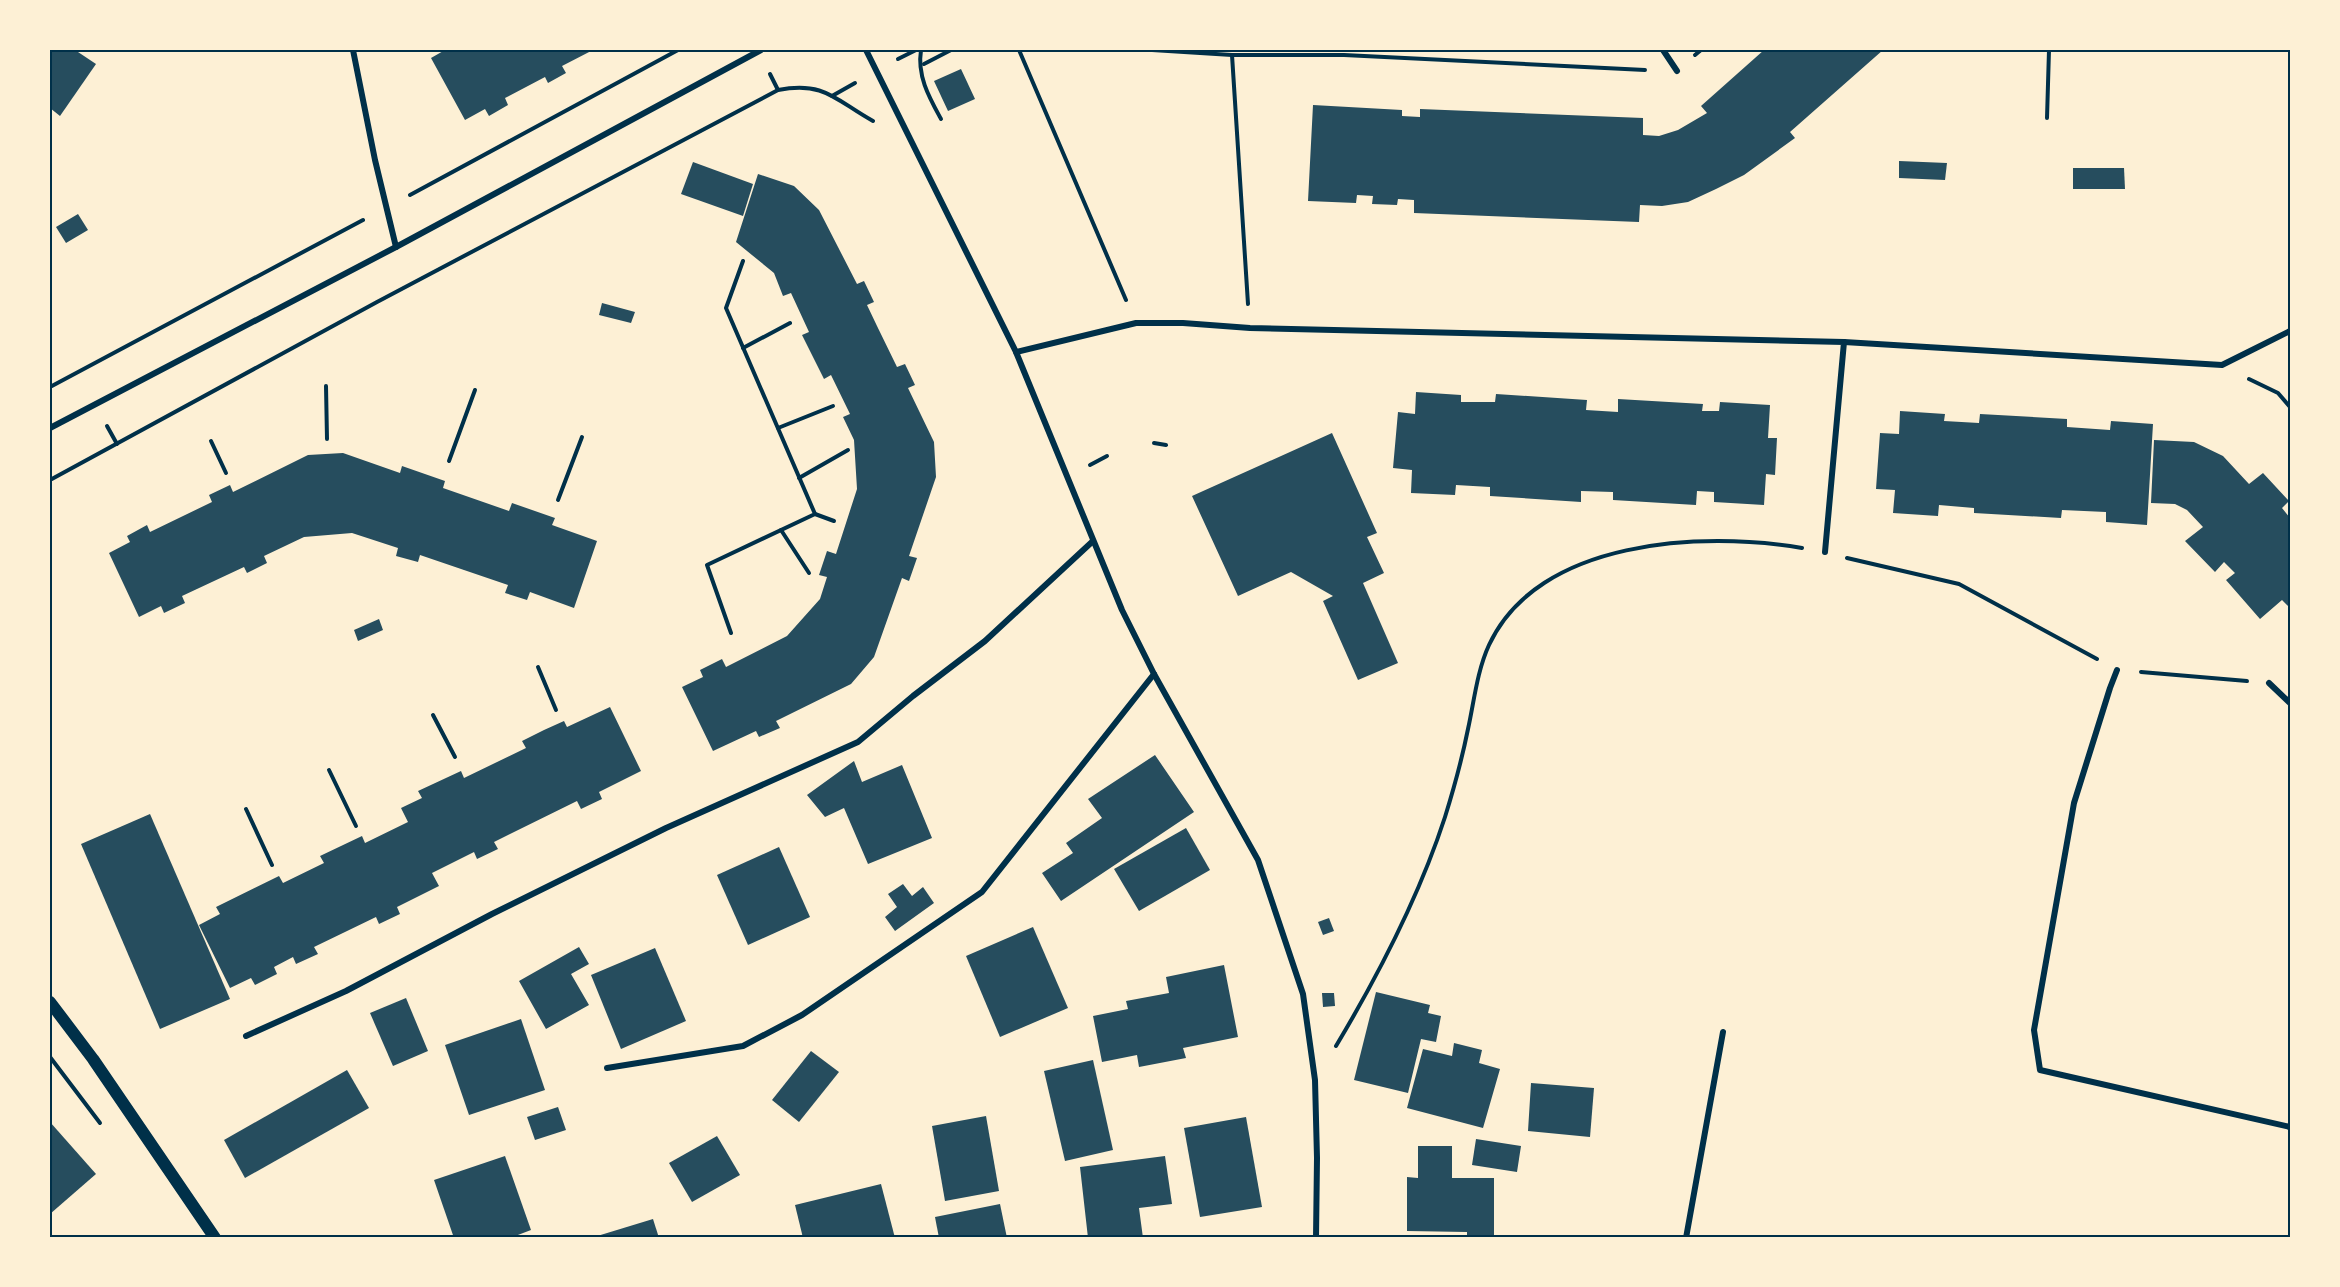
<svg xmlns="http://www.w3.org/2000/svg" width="2340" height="1287" viewBox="0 0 2340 1287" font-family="'PT Sans',sans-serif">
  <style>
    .building { fill: #264d5e }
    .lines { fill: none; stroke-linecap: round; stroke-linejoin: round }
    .path { stroke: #003049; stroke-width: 4 }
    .minor { stroke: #003049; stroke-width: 6 }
    .secondary { stroke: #003049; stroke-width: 12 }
    .neatline { fill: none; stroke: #003049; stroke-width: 2 }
  </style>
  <rect width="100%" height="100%" fill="#fdf0d5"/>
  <g class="building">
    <path d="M 50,50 L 75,50 L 96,64 L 60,116 L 50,108 Z"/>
    <path d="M 445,50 L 593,50 L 562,66 L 566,73 L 548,83 L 545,77 L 505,98 L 508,105 L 489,116 L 485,109 L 465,120 L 431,58 Z"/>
    <path d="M 1764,50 L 1883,50 L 1790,132 L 1795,138 L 1744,175 L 1716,189 L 1688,202 L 1662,206 L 1640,205 L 1639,222 L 1414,213 L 1414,200 L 1398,199 L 1397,205 L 1372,204 L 1373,196 L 1357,195 L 1356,203 L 1308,201 L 1313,105 L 1402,110 L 1402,116 L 1420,117 L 1420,109 L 1643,118 L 1643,135 L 1659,136 L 1678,130 L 1707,113 L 1701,106 Z"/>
    <path d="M 961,69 L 975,99 L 948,111 L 934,81 Z"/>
    <path d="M 1899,161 L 1947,163 L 1945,180 L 1899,178 Z"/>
    <path d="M 693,162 L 753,184 L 743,216 L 681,194 Z"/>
    <path d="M 2073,168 L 2124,168 L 2125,189 L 2073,189 Z"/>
    <path d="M 758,174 L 794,186 L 819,210 L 857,284 L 864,281 L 874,302 L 867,305 L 877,326 L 897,367 L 905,364 L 915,385 L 908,388 L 934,442 L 936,477 L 909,556 L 917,558 L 909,581 L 902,578 L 874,657 L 851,684 L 776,721 L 780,728 L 759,737 L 756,731 L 713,751 L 682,687 L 703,677 L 700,670 L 722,659 L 726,667 L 787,636 L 820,599 L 827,577 L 819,575 L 827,551 L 836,554 L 857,489 L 854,440 L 843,417 L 850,414 L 831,375 L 824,379 L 802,335 L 809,332 L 791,293 L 783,296 L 774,273 L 736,242 Z"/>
    <path d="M 78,214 L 88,230 L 66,243 L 56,227 Z"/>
    <path d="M 602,303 L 635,312 L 631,323 L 599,315 Z"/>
    <path d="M 1416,392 L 1461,395 L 1461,402 L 1495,402 L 1496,394 L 1587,400 L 1586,410 L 1618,412 L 1618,399 L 1703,404 L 1702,411 L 1719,411 L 1720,402 L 1770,405 L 1768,438 L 1777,438 L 1775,475 L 1766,474 L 1764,505 L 1714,502 L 1714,492 L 1697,491 L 1696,505 L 1613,500 L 1613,492 L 1581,491 L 1581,502 L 1490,496 L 1490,487 L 1456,485 L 1455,495 L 1411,493 L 1412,470 L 1393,468 L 1398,412 L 1415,414 Z"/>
    <path d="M 1900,411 L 1945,414 L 1944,421 L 1979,423 L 1980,414 L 2067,419 L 2067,427 L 2110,430 L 2111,421 L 2153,424 L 2147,525 L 2106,522 L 2106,512 L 2062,510 L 2061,518 L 1974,513 L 1974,508 L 1939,505 L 1938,516 L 1893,513 L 1895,490 L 1876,489 L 1880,433 L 1899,434 Z"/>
    <path d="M 1332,433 L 1377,533 L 1367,537 L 1384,573 L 1363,583 L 1398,663 L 1358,680 L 1323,601 L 1333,596 L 1291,572 L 1238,596 L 1192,496 Z"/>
    <path d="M 2154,440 L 2194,442 L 2223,456 L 2249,484 L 2263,473 L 2289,501 L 2282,508 L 2290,518 L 2290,604 L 2288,606 L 2282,600 L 2260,619 L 2226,580 L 2235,573 L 2224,562 L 2215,572 L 2185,541 L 2203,527 L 2187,510 L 2175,504 L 2151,503 Z"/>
    <path d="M 343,453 L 400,473 L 402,466 L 445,481 L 443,488 L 509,511 L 512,503 L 555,518 L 552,525 L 597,541 L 574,608 L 530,592 L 527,600 L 505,593 L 508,585 L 420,555 L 418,562 L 396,556 L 398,548 L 352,533 L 304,537 L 264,556 L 267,563 L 247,573 L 244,567 L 182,596 L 185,603 L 164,613 L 161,606 L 139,617 L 109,553 L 130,542 L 127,536 L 147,525 L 150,532 L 212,502 L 209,495 L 230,485 L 233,492 L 308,455 Z"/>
    <path d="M 379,619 L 383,630 L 358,641 L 354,630 Z"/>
    <path d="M 610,707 L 641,771 L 599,792 L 602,799 L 581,809 L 577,801 L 494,842 L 498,849 L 477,859 L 474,852 L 432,873 L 439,886 L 397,907 L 400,914 L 379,924 L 376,917 L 314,947 L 318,954 L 296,964 L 293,957 L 274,967 L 277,974 L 255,985 L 251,978 L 230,988 L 199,925 L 220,914 L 216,907 L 279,876 L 283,883 L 324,863 L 320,856 L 362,836 L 365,843 L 408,822 L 401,808 L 422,798 L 418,791 L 461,771 L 464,778 L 526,748 L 522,741 L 544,730 L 564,721 L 567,727 Z"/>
    <path d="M 1155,755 L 1194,812 L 1061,901 L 1042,873 L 1073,853 L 1066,843 L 1102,818 L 1088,799 Z"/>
    <path d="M 854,761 L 862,782 L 902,765 L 932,838 L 868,864 L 844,808 L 825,817 L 807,795 Z"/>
    <path d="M 150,814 L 230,999 L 160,1029 L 81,844 Z"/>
    <path d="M 1186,828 L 1210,870 L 1139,911 L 1114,869 Z"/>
    <path d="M 779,847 L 810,917 L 748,945 L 717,875 Z"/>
    <path d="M 903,884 L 912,896 L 923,887 L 934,903 L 895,931 L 885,917 L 897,907 L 888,894 Z"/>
    <path d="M 1329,918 L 1334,931 L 1323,935 L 1318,922 Z"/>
    <path d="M 1033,927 L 1068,1008 L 1000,1037 L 966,956 Z"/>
    <path d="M 579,947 L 589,964 L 571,974 L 589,1005 L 546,1029 L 519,981 Z"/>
    <path d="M 655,948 L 686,1021 L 621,1049 L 591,975 Z"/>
    <path d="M 1224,965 L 1238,1037 L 1183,1048 L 1186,1058 L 1139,1067 L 1137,1055 L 1102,1062 L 1093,1016 L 1128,1009 L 1126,1001 L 1169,993 L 1166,977 Z"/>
    <path d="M 1376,992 L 1430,1005 L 1428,1013 L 1441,1016 L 1436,1042 L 1421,1039 L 1408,1093 L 1354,1080 Z"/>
    <path d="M 1322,993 L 1334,993 L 1335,1006 L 1323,1007 Z"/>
    <path d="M 406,998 L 428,1051 L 393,1066 L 370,1013 Z"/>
    <path d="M 521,1019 L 545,1090 L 469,1115 L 445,1045 Z"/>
    <path d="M 1454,1043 L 1482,1050 L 1479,1063 L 1500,1069 L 1483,1128 L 1407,1108 L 1423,1049 L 1452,1056 Z"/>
    <path d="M 811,1051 L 839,1072 L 799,1122 L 772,1100 Z"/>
    <path d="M 1093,1060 L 1113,1150 L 1065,1161 L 1044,1071 Z"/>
    <path d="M 347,1070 L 369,1108 L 245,1178 L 224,1140 Z"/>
    <path d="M 1531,1083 L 1594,1088 L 1590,1137 L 1528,1131 Z"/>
    <path d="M 558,1107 L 566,1130 L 535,1140 L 527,1117 Z"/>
    <path d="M 986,1116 L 999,1191 L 945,1201 L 932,1126 Z"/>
    <path d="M 1246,1117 L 1262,1207 L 1200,1217 L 1184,1128 Z"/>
    <path d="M 50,1122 L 96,1174 L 50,1214 Z"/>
    <path d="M 717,1136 L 740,1175 L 692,1202 L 669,1163 Z"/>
    <path d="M 1476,1139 L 1521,1146 L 1517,1172 L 1472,1165 Z"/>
    <path d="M 1418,1146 L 1452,1146 L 1452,1178 L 1494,1178 L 1494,1238 L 1467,1238 L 1467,1232 L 1407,1231 L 1407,1177 L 1418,1178 Z"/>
    <path d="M 505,1156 L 531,1230 L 510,1238 L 454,1238 L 434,1180 Z"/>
    <path d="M 1165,1156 L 1172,1204 L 1139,1208 L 1143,1238 L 1088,1238 L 1080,1167 Z"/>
    <path d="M 881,1184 L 895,1238 L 803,1238 L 795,1205 Z"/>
    <path d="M 1000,1204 L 1007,1238 L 939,1238 L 935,1217 Z"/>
    <path d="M 653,1219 L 659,1238 L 594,1238 L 594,1237 Z"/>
  </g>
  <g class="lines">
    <g class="path">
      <path d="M 921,50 C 917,76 929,97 941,119"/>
      <path d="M 1019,50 L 1126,300"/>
      <path d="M 1152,50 L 1232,55 L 1344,55 L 1645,70"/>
      <path d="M 1232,55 L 1248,304"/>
      <path d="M 1695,55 L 1701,50"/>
      <path d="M 898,59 L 916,50"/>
      <path d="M 924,64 L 951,50"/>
      <path d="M 770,74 L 778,90"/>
      <path d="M 832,96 L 855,83"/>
      <path d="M 2047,118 L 2049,50"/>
      <path d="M 410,195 L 678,50"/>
      <path d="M 743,348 L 790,323"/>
      <path d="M 2249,379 L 2278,393 L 2290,407"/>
      <path d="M 326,386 L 327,439"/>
      <path d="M 50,387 L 363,220"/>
      <path d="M 107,426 L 117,444"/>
      <path d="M 778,428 L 833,406"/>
      <path d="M 211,441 L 226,473"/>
      <path d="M 1154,443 L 1166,445"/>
      <path d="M 449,461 L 475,390"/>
      <path d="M 1090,465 L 1107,456"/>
      <path d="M 799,478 L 848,450"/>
      <path d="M 50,480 L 377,302 L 778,90 C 825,81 835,100 873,121"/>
      <path d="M 558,500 L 582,437"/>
      <path d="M 815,514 L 834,521"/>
      <path d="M 781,530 L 809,573"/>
      <path d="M 1847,558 L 1959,584 L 2097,659"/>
      <path d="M 731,633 L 707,565 L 815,514 L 726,308 L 743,261"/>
      <path d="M 538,667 L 556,710"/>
      <path d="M 2141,672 L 2247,681"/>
      <path d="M 433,715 L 455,757"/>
      <path d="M 329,770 L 356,826"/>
      <path d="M 246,809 L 272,865"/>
      <path d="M 1336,1046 C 1379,974 1419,897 1445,817 C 1454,788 1462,759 1468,729 C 1474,702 1477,671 1489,645 C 1538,539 1702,531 1802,548"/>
      <path d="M 50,1057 L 100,1123"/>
    </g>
    <g class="minor">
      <path d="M 353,50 L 375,160 L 396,247"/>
      <path d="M 866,50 L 1016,352 L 1122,610 L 1154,674 L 1258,860 L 1303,994 L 1315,1080 L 1317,1158 L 1316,1238"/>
      <path d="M 1663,50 L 1677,71"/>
      <path d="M 1844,342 L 2222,365 L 2290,331"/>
      <path d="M 1016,352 L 1136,323 L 1183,323 L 1250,328 L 1844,342 L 1825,552"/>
      <path d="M 50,428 L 396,247 L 761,50"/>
      <path d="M 2117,670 L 2110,688 L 2074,803 L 2034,1030 L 2040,1070 L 2290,1127"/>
      <path d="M 2269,683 L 2290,703"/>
      <path d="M 246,1036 L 346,991 L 492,914 L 666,828 L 858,742 L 913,696 L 985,641 L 1093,541"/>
      <path d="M 607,1068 L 743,1046 L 802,1015 L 982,892 L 1154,674"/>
      <path d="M 1686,1238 L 1723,1032"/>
    </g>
    <path class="secondary" d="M 50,1002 L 93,1059 L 215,1238"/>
  </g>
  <rect width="2340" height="1287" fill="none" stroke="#fdf0d5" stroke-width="102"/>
  <rect x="51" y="51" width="2238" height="1185" class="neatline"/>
</svg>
